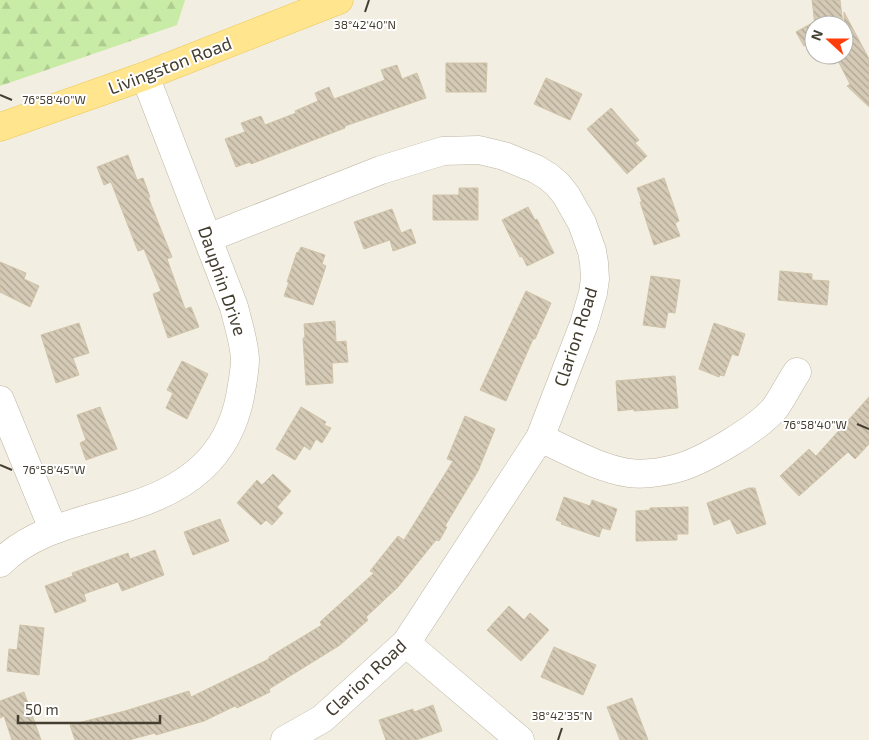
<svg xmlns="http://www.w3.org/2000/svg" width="869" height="740" viewBox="0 0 869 740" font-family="'Exo 2',sans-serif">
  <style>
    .forest { fill: url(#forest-firs) }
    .building { fill: url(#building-back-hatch); stroke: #d0c3a8 }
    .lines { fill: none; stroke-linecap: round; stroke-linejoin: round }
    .minor-casing { stroke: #beb6a3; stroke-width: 29 }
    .major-casing { stroke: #edc854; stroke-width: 29 }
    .minor { stroke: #fff; stroke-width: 28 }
    .major { stroke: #ffe58d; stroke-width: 28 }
    .ticks { fill: none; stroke: #443e31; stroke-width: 2 }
    .labels { text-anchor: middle; stroke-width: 4; stroke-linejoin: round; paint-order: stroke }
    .street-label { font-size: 18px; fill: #443e31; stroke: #fff }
    .ticks-label { font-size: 12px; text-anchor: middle; fill: #443e31; stroke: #fff; stroke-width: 4; stroke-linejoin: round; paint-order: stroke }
  </style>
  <defs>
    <pattern id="forest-firs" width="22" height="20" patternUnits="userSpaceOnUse" patternTransform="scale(1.25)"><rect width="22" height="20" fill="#c8eba5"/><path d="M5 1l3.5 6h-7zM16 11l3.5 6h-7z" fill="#adcb8e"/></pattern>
    <pattern id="building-back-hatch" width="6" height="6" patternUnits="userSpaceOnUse" patternTransform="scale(1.25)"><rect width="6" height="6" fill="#d4cab5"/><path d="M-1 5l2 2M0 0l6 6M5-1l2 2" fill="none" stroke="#aea594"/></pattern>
  </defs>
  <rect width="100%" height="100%" fill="#f2eee1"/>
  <path class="forest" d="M 0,0 L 185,0 L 177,25 L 0,86 Z"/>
  <g class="building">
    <path d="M 812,0 L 840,0 L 843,25 L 815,25 Z"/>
    <path d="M 844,12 L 869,59 L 869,107 L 847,86 L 850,84 L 835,55 L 844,55 Z"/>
    <path d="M 814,22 L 814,41 L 804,46 L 796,32 Z"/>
    <path d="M 446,63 L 487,63 L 486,92 L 446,92 Z"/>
    <path d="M 397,65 L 402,79 L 417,73 L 426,98 L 345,126 L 345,128 L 251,164 L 250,162 L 236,167 L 225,139 L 245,132 L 241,123 L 261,116 L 265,125 L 296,113 L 295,111 L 318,101 L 315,93 L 329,87 L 334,99 L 385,80 L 381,70 Z"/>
    <path d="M 546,78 L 582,94 L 570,120 L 534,104 Z"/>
    <path d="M 611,108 L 639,140 L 635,143 L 647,156 L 627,174 L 587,129 Z"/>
    <path d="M 128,155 L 137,180 L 143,178 L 150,197 L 148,197 L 172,257 L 167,259 L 185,309 L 191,307 L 199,327 L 168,338 L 153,294 L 161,291 L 144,249 L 138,251 L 111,182 L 104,185 L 97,167 Z"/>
    <path d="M 664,178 L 679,221 L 675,223 L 680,236 L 654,245 L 640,202 L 642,202 L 637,188 Z"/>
    <path d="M 459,188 L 478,188 L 478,220 L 433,220 L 433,195 L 459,195 Z"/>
    <path d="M 528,207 L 535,220 L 537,219 L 554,253 L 527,266 L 522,256 L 520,257 L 502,220 Z"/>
    <path d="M 392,209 L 401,233 L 411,229 L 416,243 L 393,251 L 390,240 L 364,249 L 354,222 Z"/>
    <path d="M 301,247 L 325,255 L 322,264 L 326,266 L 313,305 L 284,296 L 289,282 L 287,282 L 297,252 L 298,253 Z"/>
    <path d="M 0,262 L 26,273 L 24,279 L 39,286 L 30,307 L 0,292 Z"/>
    <path d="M 780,271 L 812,274 L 812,280 L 829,281 L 827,305 L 778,300 Z"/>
    <path d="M 651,276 L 680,280 L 675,313 L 668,312 L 665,328 L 643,325 Z"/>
    <path d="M 526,291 L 551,303 L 535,339 L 533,339 L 506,401 L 480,390 Z"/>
    <path d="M 335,321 L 336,342 L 346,341 L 348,362 L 332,363 L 333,383 L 306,385 L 303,338 L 305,338 L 304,324 Z"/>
    <path d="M 79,323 L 89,353 L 73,358 L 79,375 L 56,383 L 41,335 Z"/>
    <path d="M 714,323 L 745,334 L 738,356 L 732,354 L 724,376 L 720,375 L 719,377 L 699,369 Z"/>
    <path d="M 182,361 L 208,374 L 187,419 L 166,408 L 173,393 L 167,390 Z"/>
    <path d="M 675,376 L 678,408 L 634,411 L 634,409 L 618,411 L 616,381 Z"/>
    <path d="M 869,397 L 869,444 L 855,459 L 848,452 L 799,496 L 780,476 L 809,449 L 816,456 Z"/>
    <path d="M 100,407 L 117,449 L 86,460 L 80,443 L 86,440 L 77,415 Z"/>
    <path d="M 301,407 L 326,422 L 324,425 L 331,428 L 322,443 L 316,439 L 310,450 L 304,446 L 295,460 L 276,449 Z"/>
    <path d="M 465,416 L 495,429 L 478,471 L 445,526 L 447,527 L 439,541 L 436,540 L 398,587 L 366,617 L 368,620 L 340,645 L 269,689 L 270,692 L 237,708 L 235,706 L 204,721 L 156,735 L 155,733 L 129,740 L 75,740 L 70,725 L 125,711 L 189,691 L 191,697 L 269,659 L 269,657 L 322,625 L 320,622 L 374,573 L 370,571 L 398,536 L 404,540 L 453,461 L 447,459 Z"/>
    <path d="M 273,474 L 291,491 L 277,507 L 283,513 L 272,525 L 266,520 L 261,525 L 237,503 L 257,480 L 262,485 Z"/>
    <path d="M 749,488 L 755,488 L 766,524 L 737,534 L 730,519 L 714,525 L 707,503 Z"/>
    <path d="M 564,497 L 590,506 L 592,500 L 617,509 L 610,530 L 602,528 L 599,537 L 561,524 L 562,522 L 556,520 Z"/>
    <path d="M 688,507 L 688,534 L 677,534 L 677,540 L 636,541 L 636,511 L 650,510 L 650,508 Z"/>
    <path d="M 220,519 L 229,541 L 193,555 L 184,532 Z"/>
    <path d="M 155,550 L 164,575 L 122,591 L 118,582 L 84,594 L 86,601 L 55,613 L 45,586 L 73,576 L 72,573 L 128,553 L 130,559 Z"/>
    <path d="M 509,606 L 524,620 L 530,613 L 549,630 L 521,661 L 487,630 Z"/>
    <path d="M 20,625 L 44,628 L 39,675 L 7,671 L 9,649 L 17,650 Z"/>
    <path d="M 554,647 L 596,665 L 583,695 L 541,677 Z"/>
    <path d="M 24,692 L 41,740 L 12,740 L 4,716 L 0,718 L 0,701 Z"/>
    <path d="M 632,698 L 648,740 L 620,740 L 607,707 Z"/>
    <path d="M 433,705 L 442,731 L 416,740 L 386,740 L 379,720 L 413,709 L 414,712 Z"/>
  </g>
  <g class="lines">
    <g class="minor-casing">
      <g id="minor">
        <path d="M 208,238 L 381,170 L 443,151 L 479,150 L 504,156 L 536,169 L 549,177 L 558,185 L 566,195 L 582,223 L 592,251 L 594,263 L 595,279 L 593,293 L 584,324 L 540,438 L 406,643 L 322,719 L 285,740"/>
        <path d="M 0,400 L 53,529"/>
        <path d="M 540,438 C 569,451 598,468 629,473 C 645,475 663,472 678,468 C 703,461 759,428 775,408 C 783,397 789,384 797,372"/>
        <path d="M 0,563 C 35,528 86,521 131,506 C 188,488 228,457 240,397 C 242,385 245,371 245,359 C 244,341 238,324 234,307 L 145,76"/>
        <path d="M 406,643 L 520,740"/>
      </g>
    </g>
    <g class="major-casing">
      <path id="major" d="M 0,127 L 145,76 L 339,0"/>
    </g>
    <use href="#minor" class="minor"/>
    <use href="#major" class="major"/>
  </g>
  <path class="ticks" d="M 365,12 L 369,0M 0,95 L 12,100M 857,424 L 869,429M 0,465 L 12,470M 558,740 L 562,728"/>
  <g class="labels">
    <g class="street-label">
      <text transform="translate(170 66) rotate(-21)" y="6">Livingston Road</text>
      <text transform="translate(222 281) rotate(71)" y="6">Dauphin Drive</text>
      <text transform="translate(576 337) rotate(-72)" y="6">Clarion Road</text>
      <text transform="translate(366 678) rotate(-43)" y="6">Clarion Road</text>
    </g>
  </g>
  <g class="ticks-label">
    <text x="365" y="29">38°42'40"N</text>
    <text x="54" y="104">76°58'40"W</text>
    <text x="815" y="429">76°58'40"W</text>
    <text x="54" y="474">76°58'45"W</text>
    <text x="562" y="720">38°42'35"N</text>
  </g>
  <g transform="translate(829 40) rotate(291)"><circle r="24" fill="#ffffff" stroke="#b4b2ad"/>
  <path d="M0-4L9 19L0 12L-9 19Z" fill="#ff3d0b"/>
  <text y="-8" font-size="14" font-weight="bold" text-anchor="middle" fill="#443e31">N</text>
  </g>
  <path d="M18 715v8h142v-8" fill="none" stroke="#443e31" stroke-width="2.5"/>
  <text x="25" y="715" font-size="15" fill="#443e31" stroke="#ffffff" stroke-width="4" paint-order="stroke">50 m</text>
</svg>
